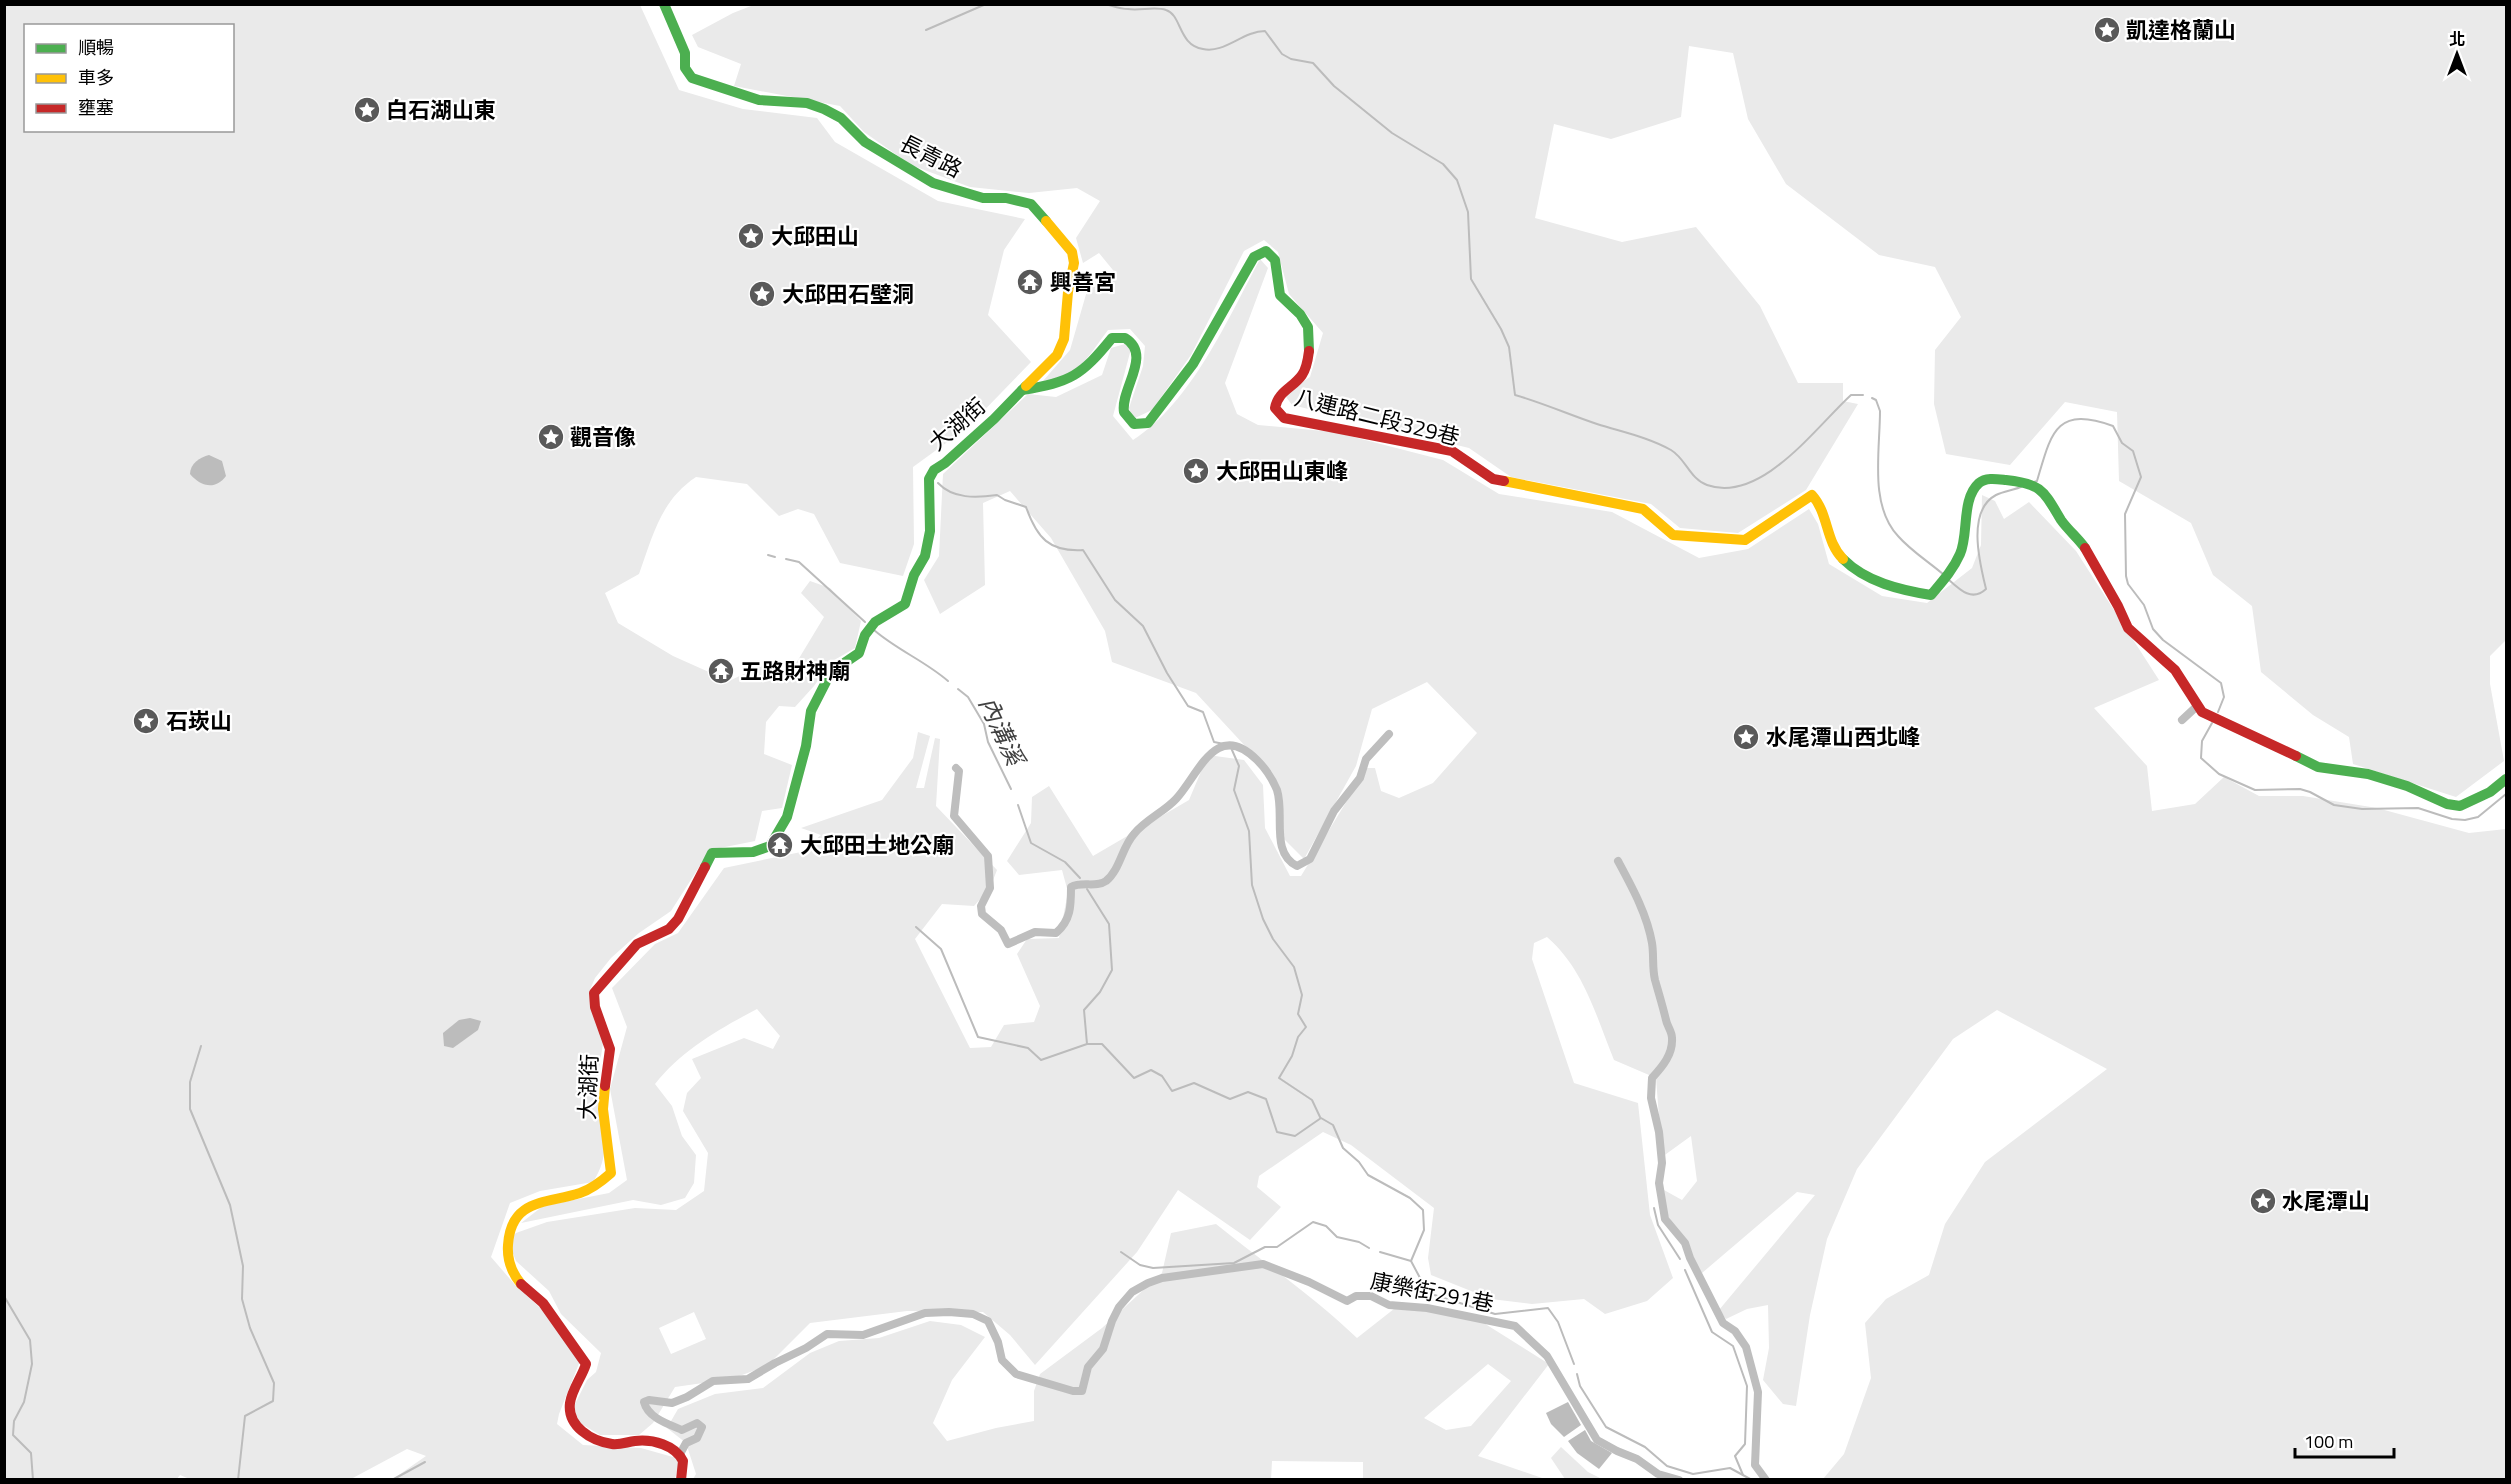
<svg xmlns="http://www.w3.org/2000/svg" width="2511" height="1484" viewBox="0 0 2511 1484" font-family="'Titillium Web','Noto Sans TC',sans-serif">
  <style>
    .green { fill: #eaeaea; fill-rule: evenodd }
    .water { fill: #bcbcbc }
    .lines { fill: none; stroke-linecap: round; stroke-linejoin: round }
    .stream { stroke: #bcbcbc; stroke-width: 2 }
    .street { stroke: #bebebe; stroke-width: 8 }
    .fast { stroke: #4caf50; stroke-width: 10 }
    .slow { stroke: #ffc107; stroke-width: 10 }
    .jam { stroke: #c62828; stroke-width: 10 }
    .labels { text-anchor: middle; stroke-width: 4.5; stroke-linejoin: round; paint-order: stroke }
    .poi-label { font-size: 22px; font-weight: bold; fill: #000; stroke: #fff; text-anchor: start }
    .street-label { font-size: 22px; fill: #000; stroke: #fff }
    .water-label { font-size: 24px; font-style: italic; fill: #414141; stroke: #fff }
  </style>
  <rect width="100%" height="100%" fill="#fff"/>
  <g class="green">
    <path d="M 756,4 L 2506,5 L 2506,640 L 2490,656 L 2490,684 L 2504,761 L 2456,797 L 2353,764 L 2349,737 L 2313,715 L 2261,672 L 2252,606 L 2213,575 L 2191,523 L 2119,481 L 2117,412 L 2065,402 L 2010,465 L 1946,454 L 1934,404 L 1935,350 L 1961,317 L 1935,267 L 1879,255 L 1786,184 L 1748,119 L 1733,53 L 1689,46 L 1681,117 L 1611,139 L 1554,124 L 1535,218 L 1622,242 L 1696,227 L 1760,306 L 1798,383 L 1843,383 L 1843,401 L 1858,404 L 1806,490 L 1738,533 L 1680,528 L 1651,504 L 1511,477 L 1469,448 L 1292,405 L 1284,394 L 1310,377 L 1323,333 L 1289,294 L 1278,252 L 1264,240 L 1244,251 L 1191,355 L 1152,410 L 1133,419 L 1129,408 L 1143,366 L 1145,346 L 1130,329 L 1108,330 C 1089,355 1078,379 1043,381 L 1070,350 L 1091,277 L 1099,285 L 1110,283 L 1117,275 L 1099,253 L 1083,263 L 1076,238 L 1100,201 L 1077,188 L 1029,193 L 970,187 L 911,165 L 864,132 L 840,106 L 734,86 L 741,64 L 698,47 L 692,35 L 733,13 Z"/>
    <path d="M 5,5 L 640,5 L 679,90 L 743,109 L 817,118 L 835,142 L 938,201 L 1025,219 L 1004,250 L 988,315 L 1031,362 L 968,427 L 913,467 L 914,544 L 903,576 L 840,563 L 814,514 L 798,509 L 779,516 L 747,484 L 696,477 C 660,501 653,536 639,574 L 605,593 L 618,623 L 673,656 L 729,681 L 767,663 L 771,676 L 782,678 L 798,660 L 824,617 L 801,593 L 810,581 L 830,588 L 861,621 L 855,648 L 831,662 L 814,686 L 795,707 L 779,706 L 766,722 L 764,754 L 792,765 L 782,808 L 762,811 L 755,841 L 710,850 L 671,911 L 639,933 L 611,958 L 595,978 L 589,992 C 593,1001 601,1012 603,1022 C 606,1045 597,1065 598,1087 C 599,1124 615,1148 593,1182 L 540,1191 L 510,1203 L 491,1257 L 516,1286 L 547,1314 L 580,1361 L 559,1414 L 557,1424 L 583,1445 L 641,1448 L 680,1459 L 675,1479 L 393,1479 L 426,1456 L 407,1449 L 351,1479 L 192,1480 L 180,1475 L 176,1480 L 5,1480 ZM 26,26 L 232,26 L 232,130 L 26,130 Z"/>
    <path d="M 1260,259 L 1268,268 L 1225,383 L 1237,414 L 1258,425 L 1334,432 L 1443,460 L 1499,494 L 1612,512 L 1699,558 L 1748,549 L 1809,509 L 1818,524 L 1829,564 L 1882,596 L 1927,603 L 1972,568 L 1981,545 L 1982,495 L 1995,501 L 2004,519 L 2029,502 L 2076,551 L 2159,680 L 2094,708 L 2147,766 L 2152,811 L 2195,804 L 2224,777 L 2259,796 L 2303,796 L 2377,808 L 2469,833 L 2506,829 L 2506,1479 L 1823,1479 L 1844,1454 L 1871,1378 L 1865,1323 L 1886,1299 L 1929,1275 L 1945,1224 L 1985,1162 L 2107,1069 L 1997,1010 L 1953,1039 L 1857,1169 L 1827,1239 L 1810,1315 L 1796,1406 L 1783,1404 L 1763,1380 L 1769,1348 L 1768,1305 L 1747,1309 L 1726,1319 L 1719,1310 L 1815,1195 L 1797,1192 L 1702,1273 L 1665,1211 L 1664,1190 L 1682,1200 L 1697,1181 L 1691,1136 L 1662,1157 L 1656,1078 L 1614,1060 C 1596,1016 1584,969 1547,937 L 1534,943 L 1532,959 L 1574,1083 L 1638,1103 L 1650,1215 L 1673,1278 L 1647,1301 L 1605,1314 L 1584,1299 L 1532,1304 L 1491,1299 L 1431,1275 L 1428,1258 L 1434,1208 L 1351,1145 L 1323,1132 L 1259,1176 L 1257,1187 L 1281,1207 L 1250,1240 L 1178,1190 L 1137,1252 L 1035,1365 L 1010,1335 L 983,1312 L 907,1311 L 810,1323 L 767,1366 L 731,1379 L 675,1387 L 653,1423 L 639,1435 L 600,1435 L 575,1420 L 573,1408 L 587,1380 L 596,1372 L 601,1353 L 561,1314 L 549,1291 L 516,1261 L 508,1241 L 516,1233 L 547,1222 L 635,1208 L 676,1210 L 704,1191 L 708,1153 L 683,1111 L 687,1093 L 701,1078 L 692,1059 L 744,1038 L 773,1049 L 780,1036 L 757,1009 C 719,1029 682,1050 655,1084 L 672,1106 L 682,1136 L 696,1155 L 694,1183 L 685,1198 L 661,1205 L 633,1200 L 521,1223 L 543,1206 L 609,1193 L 627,1180 L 610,1089 L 627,1027 L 612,988 L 655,944 L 678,933 L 724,868 L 801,852 L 821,835 L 801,828 L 882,800 L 913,758 L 918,732 L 930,736 L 916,788 L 924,788 L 935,738 L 940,739 L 936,806 L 997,870 L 990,888 L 974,906 L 942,904 L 915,939 L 970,1048 L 991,1047 L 1004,1025 L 1034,1022 L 1040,1006 L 1017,954 L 1027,939 L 1059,938 L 1068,892 L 1062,870 L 1019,875 L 1007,861 L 1031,823 L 1032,797 L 1049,786 L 1093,856 L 1189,800 L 1208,755 L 1244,760 L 1263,785 L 1265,828 L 1290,876 L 1301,876 L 1367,768 L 1375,768 L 1381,791 L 1399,798 L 1433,783 L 1477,733 L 1427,682 L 1372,709 L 1356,766 L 1304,859 L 1284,839 L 1272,775 L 1196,693 L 1112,662 L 1105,631 L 1051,538 L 1010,491 L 983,503 L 985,585 L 940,614 L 924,580 L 939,556 L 943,474 L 1028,394 L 1056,397 L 1102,375 L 1111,348 L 1125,344 L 1131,349 L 1113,416 L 1133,440 C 1191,403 1228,319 1260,259 ZM 694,1312 L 706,1339 L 671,1354 L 659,1328 Z"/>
    <path d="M 1216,1224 C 1263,1262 1313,1296 1357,1338 L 1399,1305 L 1471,1315 L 1549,1364 L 1478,1456 L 1545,1479 L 1363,1479 L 1363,1462 L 1272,1461 L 1271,1480 L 693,1479 L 696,1474 L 686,1443 L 667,1428 L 678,1409 L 715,1394 L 763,1388 L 810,1353 L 839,1341 L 879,1338 L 930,1321 L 961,1325 L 985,1337 L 952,1380 L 933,1423 L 947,1441 L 996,1428 L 1034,1421 L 1034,1391 L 1040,1374 L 1102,1328 L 1162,1273 L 1171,1233 ZM 1488,1364 L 1511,1381 L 1471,1426 L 1446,1430 L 1424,1418 Z"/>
    <path d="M 1561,1447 L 1588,1472 L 1602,1479 L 1565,1479 L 1551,1458 Z"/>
  </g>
  <g class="water">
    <path d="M 209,455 L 222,461 L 226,476 C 215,491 200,486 190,474 C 190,464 200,457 209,455 Z"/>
    <path d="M 470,1018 L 481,1021 L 478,1030 L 453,1048 L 444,1046 L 443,1033 L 459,1020 Z"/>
    <path d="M 1568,1402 L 1581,1425 L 1564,1437 L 1551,1424 L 1546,1413 Z"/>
    <path d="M 1585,1430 L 1591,1441 L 1612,1453 L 1599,1469 L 1577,1453 L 1568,1441 Z"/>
  </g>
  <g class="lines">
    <g class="stream">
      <path d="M 1105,4 C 1113,6 1120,9 1128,9 C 1140,11 1155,6 1166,10 C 1182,15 1178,45 1203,49 C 1224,54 1243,31 1265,31 L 1282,54 L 1291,59 L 1313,63 L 1334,86 L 1392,133 L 1443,164 L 1457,180 L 1468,212 L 1471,279 L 1501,329 L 1509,347 L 1515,395 C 1543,403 1570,415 1597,424 C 1622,432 1648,437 1671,450 C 1686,459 1690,479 1707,485 C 1761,504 1816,427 1851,395 L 1863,395"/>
      <path d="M 926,30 L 986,4"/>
      <path d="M 1872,398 L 1876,400 L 1880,411 C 1880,451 1869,505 1898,536 C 1911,551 1929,562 1944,575"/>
      <path d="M 2034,482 L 2037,481 C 2051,434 2055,405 2113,426 L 2122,443 L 2133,451 L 2141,477 L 2125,514 L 2126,576 L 2128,584 L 2144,605 L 2153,629 L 2163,640 L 2221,683 L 2224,697 L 2218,712"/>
      <path d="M 938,483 C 953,499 976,498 997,495 L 1005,500 L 1026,507 C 1037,538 1049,552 1083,550 L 1115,600 L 1143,626 L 1167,673 L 1188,706 L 1203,712 L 1214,742 L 1224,744"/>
      <path d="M 768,555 L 775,557"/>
      <path d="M 786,559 L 799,562 L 865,622"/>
      <path d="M 1948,579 C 1960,590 1972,602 1986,589 C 1980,564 1966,511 1996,495 C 2004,491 2015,490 2023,486"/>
      <path d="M 874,630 C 897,650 925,661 948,681"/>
      <path d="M 958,689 L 968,697 L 984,724 L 988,742 L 1011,789"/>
      <path d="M 2212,723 L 2202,741 L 2201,758 L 2219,774 L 2255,790 L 2300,789 L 2310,792 L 2334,805 L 2362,809 L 2418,808 L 2452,819 L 2465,820 L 2478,817 L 2506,794"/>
      <path d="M 1232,750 L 1239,766 L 1234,790 L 1249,831 L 1252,885 L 1263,919 L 1273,939 L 1294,967 L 1302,995 L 1298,1014 L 1306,1027 L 1298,1037 L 1292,1056 L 1279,1078 L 1312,1100 L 1320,1117"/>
      <path d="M 1018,805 L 1031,843 L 1065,862 L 1080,878"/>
      <path d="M 1087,889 L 1109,924 L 1112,970 L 1100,992 L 1084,1010 L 1087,1044"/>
      <path d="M 916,927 L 941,949 L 978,1037 L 1028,1048 L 1041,1060 L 1087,1044 L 1102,1044 L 1134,1078 L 1151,1070 L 1162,1076 L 1172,1091 L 1194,1083 L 1230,1099 L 1248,1092 L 1266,1099 L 1277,1132 L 1295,1136 L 1321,1118 L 1333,1125 L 1343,1148 L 1359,1162 L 1368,1175 L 1410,1198 L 1423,1210 L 1424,1230 L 1411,1261 L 1428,1293 L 1495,1314 L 1548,1308 L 1558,1322 L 1574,1364"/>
      <path d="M 201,1046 L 190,1082 L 190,1109 L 230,1205 L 243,1266 L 242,1299 L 250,1328 L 274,1383 L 273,1401 L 245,1416 L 238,1480"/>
      <path d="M 1654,1208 L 1658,1225 L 1680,1259"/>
      <path d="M 1121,1252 L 1140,1265 L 1153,1268 L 1234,1263 L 1265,1247 L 1277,1247 L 1313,1222 L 1326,1226 L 1337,1237 L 1359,1242 L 1369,1248"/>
      <path d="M 1380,1252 L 1411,1261"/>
      <path d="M 1685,1270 L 1712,1332 L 1733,1346 L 1747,1386 L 1745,1444 L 1735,1456 L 1743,1475"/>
      <path d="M 4,1296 L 30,1340 L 32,1364 L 24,1402 L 14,1421 L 13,1435 L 31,1453 L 33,1480"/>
      <path d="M 1577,1374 L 1580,1386 L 1606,1427 L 1645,1447 L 1667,1466 L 1693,1474 L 1730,1468 L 1752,1480"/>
      <path d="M 392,1480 L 425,1462"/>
    </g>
    <g class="street">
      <path d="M 2182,720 L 2196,707"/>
      <path d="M 956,768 L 959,771 L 954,816 L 988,856 L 990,888 L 981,906 L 982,914 L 1001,930 L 1008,944 L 1035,932 L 1056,933 C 1071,920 1071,906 1071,887 C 1082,881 1096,888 1106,881 C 1120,870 1122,847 1134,834 C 1145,820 1164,812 1176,799 C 1199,774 1216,719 1257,760 C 1266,769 1272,778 1277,790 C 1285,815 1270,852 1297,866 L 1310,859 L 1334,811 L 1360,778 L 1366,759 L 1389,734"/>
      <path d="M 1618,861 C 1632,887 1647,914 1652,943 C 1654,955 1652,968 1655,980 C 1659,994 1663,1007 1666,1020 C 1667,1026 1672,1031 1672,1038 C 1673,1054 1663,1066 1652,1078 L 1651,1098 L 1659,1132 L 1662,1163 L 1659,1183 L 1665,1219 L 1685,1243 L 1690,1258 L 1723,1323 L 1735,1331 L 1746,1347 L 1758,1392 L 1755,1465 L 1766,1480"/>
      <path d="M 680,1454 L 686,1443 L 697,1438 L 702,1427 L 697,1423 L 682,1430 C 668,1424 648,1418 644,1402 L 649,1400 L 672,1403 L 687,1397 L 713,1381 L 748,1379 L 775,1363 L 806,1348 L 827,1334 L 863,1335 L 925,1313 L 949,1312 L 973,1314 L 988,1321 L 998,1342 L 1002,1360 L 1016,1374 L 1073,1391 L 1082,1391 L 1088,1367 L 1103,1349 L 1112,1321 L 1119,1307 L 1132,1292 L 1148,1283 L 1162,1278 L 1263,1264 L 1309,1282 L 1347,1301 L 1356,1296 L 1371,1296 L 1389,1305 L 1427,1308 L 1515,1326 L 1547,1356 L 1597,1440 L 1617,1451 L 1637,1459 L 1658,1474 L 1679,1480"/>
    </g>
    <g class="fast">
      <path d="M 664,4 L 685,53 L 685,68 L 692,78 L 759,100 L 807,103 L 824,109 L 841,118 L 865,142 L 933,183 L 983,198 L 1006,198 L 1031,204 L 1046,221"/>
      <path d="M 1022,390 C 1071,382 1081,376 1112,338 L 1125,338 C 1153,355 1120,389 1124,412 L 1134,424 L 1148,423 L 1193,364 L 1254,257 L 1266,251 L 1275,260 L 1280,295 L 1300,314 L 1308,327 L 1309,351"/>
      <path d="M 1843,559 C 1866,582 1900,590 1931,595 C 1942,582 1953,570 1960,554 C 1969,534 1961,499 1979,483 C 1986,477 1997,479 2006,480 C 2042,484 2043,490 2061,520 C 2068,530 2078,538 2085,548"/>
      <path d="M 2296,756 L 2318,767 L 2368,774 L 2407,786 L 2447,804 L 2460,806 L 2490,792 L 2506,779"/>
      <path d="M 705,867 L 712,853 L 753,852 L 770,846 L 787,817 L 806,746 L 811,711 L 831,672 L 859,653 L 865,635 L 875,622 L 905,604 L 914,575 L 925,556 L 930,531 L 929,479 L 934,470 L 945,463 L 994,419 L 1026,386"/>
    </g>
    <g class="slow">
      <path d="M 1026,386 L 1057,355 L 1064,339 L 1068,292 L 1074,263 L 1072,252 L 1046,221"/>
      <path d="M 1504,481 L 1643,509 L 1673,535 L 1745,540 L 1812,495 C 1829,514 1825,541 1843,559"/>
      <path d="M 521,1284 C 512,1273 507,1259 508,1245 C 511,1198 547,1204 580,1193 C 592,1189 602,1181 611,1173 L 603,1109 L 605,1086"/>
    </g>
    <g class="jam">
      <path d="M 1309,351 C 1308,359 1307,368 1302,375 C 1293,388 1278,391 1275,408 L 1284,418 L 1452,451 L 1493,479 L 1504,481"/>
      <path d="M 2085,548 L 2118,606 L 2128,628 L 2175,670 L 2202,712 L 2296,756"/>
      <path d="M 605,1086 L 610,1049 L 595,1007 L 594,993 L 637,944 L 669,929 L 678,919 L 705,867"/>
      <path d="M 521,1284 L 543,1303 L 586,1364 C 582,1377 572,1389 570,1403 C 567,1426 591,1441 612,1444 C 620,1445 627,1442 635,1441 C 653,1439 675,1445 683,1461 L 681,1480"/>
    </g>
  </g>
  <defs>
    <g id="sight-disc" transform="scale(1.35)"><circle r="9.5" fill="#595959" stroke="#fff"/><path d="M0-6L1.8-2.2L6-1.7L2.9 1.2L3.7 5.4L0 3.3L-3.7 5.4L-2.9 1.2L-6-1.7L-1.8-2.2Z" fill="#fff"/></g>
    <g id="temple-disc" transform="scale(1.35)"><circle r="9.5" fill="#595959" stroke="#fff"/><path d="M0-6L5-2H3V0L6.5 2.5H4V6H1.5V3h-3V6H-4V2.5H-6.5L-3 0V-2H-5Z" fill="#fff"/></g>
  </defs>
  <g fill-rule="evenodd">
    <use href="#sight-disc" x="2107" y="30"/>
    <use href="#sight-disc" x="367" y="110"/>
    <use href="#sight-disc" x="751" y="236"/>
    <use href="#temple-disc" x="1030" y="282"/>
    <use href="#sight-disc" x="762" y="294"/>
    <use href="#sight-disc" x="551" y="437"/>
    <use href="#sight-disc" x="1196" y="471"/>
    <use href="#temple-disc" x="721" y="671"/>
    <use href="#sight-disc" x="146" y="721"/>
    <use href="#sight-disc" x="1746" y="737"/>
    <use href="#temple-disc" x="780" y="845"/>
    <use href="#sight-disc" x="2263" y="1201"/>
  </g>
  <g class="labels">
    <g class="poi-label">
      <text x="2126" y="38">凱達格蘭山</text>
      <text x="386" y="118">白石湖山東</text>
      <text x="771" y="244">大邱田山</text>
      <text x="1050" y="290">興善宮</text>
      <text x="782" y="302">大邱田石壁洞</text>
      <text x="570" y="445">觀音像</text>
      <text x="1216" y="479">大邱田山東峰</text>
      <text x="740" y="679">五路財神廟</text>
      <text x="166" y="729">石崁山</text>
      <text x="1766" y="745">水尾潭山西北峰</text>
      <text x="800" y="853">大邱田土地公廟</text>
      <text x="2282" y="1209">水尾潭山</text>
    </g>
    <g class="street-label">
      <text transform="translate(931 156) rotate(27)" y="8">長青路</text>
      <text transform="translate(1377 417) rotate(14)" y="8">八連路二段329巷</text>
      <text transform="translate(957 424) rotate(-41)" y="8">大湖街</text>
      <text transform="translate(588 1087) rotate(-88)" y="8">大湖街</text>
      <text transform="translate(1432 1292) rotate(11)" y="8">康樂街291巷</text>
    </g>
    <g class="water-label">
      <text transform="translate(1001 731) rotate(65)" y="8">內溝溪</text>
    </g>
  </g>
  <rect width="2511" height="1484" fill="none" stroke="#000000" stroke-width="12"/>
  <rect x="24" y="24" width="210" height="108" fill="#ffffff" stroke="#999999" stroke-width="1.5"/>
  <rect x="36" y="44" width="30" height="9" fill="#4caf50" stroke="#999999" stroke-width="1.5"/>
  <text x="78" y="54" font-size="18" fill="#000000">順暢</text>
  <rect x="36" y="74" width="30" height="9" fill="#ffc107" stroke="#999999" stroke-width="1.5"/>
  <text x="78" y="84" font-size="18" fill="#000000">車多</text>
  <rect x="36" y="104" width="30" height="9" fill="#c62828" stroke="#999999" stroke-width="1.5"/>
  <text x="78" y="114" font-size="18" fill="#000000">壅塞</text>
  <g transform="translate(2457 54)" stroke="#ffffff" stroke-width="4.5" paint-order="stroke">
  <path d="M0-4.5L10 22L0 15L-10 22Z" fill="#000000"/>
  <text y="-9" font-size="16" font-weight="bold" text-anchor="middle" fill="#000000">北</text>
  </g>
  <path d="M2295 1448v9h99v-9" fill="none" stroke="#000000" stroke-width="3"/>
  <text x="2304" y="1448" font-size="18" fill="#000000" stroke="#ffffff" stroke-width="4.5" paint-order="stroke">100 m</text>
</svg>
